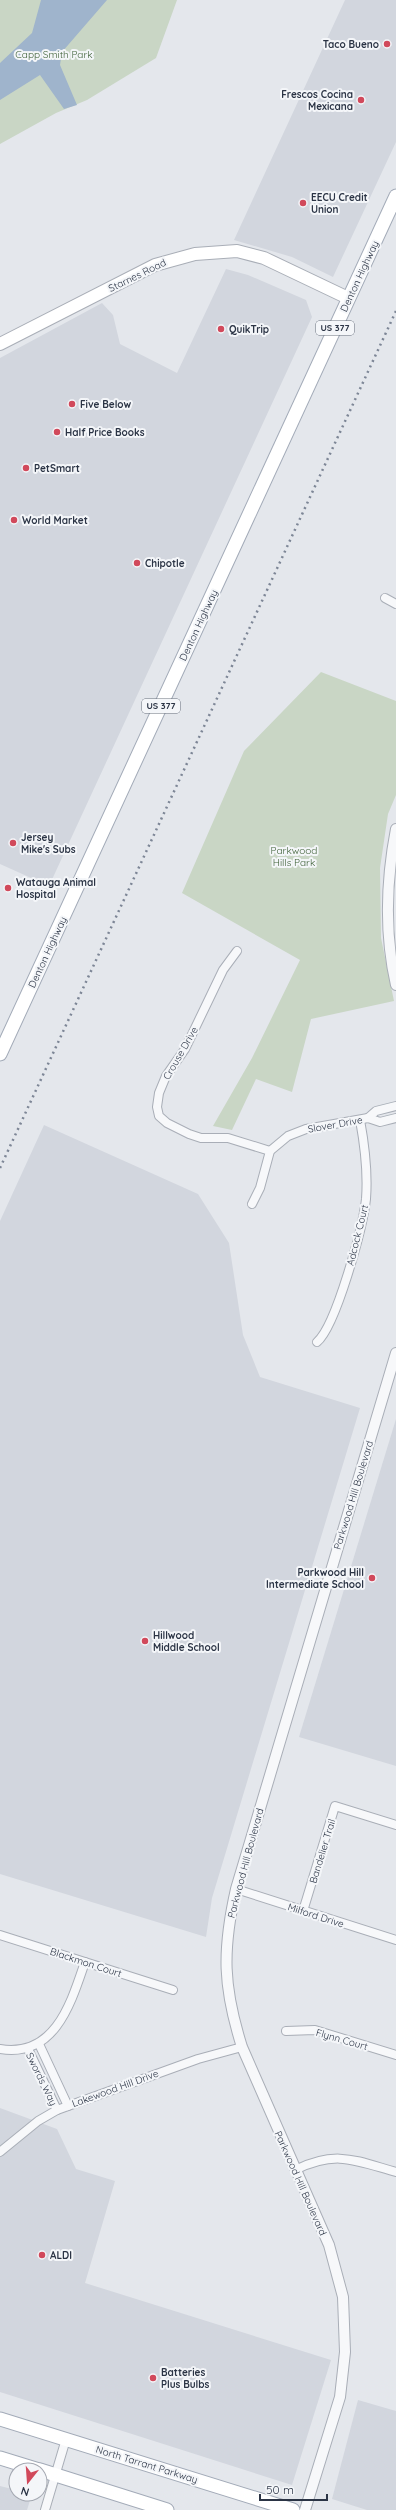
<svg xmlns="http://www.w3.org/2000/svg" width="396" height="2510" viewBox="0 0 396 2510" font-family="Quicksand,sans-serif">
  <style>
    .built { fill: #d2d6de }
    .green { fill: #c9d6c5 }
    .water { fill: #9fb4cc }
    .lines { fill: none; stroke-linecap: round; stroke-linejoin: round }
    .minor-casing { stroke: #a9aeb7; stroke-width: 10 }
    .tertiary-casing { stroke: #a9aeb7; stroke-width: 12 }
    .secondary-casing { stroke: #a9aeb7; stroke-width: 14 }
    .primary-casing { stroke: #a3abb8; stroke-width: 15 }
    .minor { stroke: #f7f8fa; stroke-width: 8 }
    .tertiary { stroke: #f7f8fa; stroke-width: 10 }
    .secondary { stroke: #fff; stroke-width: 12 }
    .primary { stroke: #fff; stroke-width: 13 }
    .rail { stroke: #7d8696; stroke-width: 2.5; stroke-dasharray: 2 4; stroke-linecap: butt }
    .poi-dot { fill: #d1495b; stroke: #f4f6f9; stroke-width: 1.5 }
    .labels { text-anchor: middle; stroke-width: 4; stroke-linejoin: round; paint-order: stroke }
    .shield { fill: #f4f6f9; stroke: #676e7b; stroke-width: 1 }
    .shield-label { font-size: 9px; font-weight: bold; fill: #2b3445 }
    .poi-label { font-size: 10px; font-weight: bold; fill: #2b3445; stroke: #f4f6f9; text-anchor: start }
    .park-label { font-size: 10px; fill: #3f6138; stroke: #f4f6f9 }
    .street-label { font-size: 10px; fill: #2b3445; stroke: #f4f6f9 }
  </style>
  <rect width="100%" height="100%" fill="#e4e7ec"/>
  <g class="built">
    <path d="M 345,0 L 396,0 L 396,142 L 333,277 L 292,257 L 234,240 Z"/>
    <path d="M 226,269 L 248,275 L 306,300 L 312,317 L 49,886 L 0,864 L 0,358 L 102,303 L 113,315 L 120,344 L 177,373 Z"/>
    <path d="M 44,1125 L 198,1194 L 229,1243 L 243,1335 L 260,1377 L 360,1408 L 212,1898 L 206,1937 L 0,1874 L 0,1221 Z"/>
    <path d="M 396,1419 L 396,1766 L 299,1737 Z"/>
    <path d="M 0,2108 L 57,2129 L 76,2169 L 115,2181 L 85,2283 L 331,2360 L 292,2485 L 0,2392 Z"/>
    <path d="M 358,2400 L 396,2411 L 396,2510 L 367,2510 L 332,2499 Z"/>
    <path d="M 0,2486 L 16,2490 L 16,2494 L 32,2494 L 27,2510 L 0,2510 Z"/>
  </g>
  <g class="green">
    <path d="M 0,0 L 177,0 L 156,58 L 87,100 L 56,113 L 0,144 Z"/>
    <path d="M 321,672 L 396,701 L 396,795 L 388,814 L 380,868 L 381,938 L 394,1001 L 311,1019 L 292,1092 L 256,1079 L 232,1130 L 213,1126 L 252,1058 L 300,960 L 182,893 L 244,751 Z"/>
  </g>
  <path class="water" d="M 41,0 L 107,0 L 62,52 L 60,65 L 77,105 L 64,109 L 40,75 L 0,100 L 0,63 L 32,33 Z"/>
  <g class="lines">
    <g class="minor-casing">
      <g id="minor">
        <path d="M 385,598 L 396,604"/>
        <path d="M 237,951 L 223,970 L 185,1049 L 166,1076 L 159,1093 L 157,1107 L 159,1116 L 167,1123 L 189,1134 L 201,1138 L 228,1138 L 270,1151"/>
        <path d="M 368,1118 L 376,1111 L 396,1106"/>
        <path d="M 252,1204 L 260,1188 L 270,1151 L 288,1136 L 306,1129 L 368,1118 L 380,1122 L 396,1118"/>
        <path d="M 317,1342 C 336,1326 363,1227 366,1199 C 368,1173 365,1147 360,1120"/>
        <path d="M 236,1889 L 396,1940"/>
        <path d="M 303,1911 L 335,1806 L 396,1825"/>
        <path d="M 0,1935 L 173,1990"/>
        <path d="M 286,2031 L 315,2030 L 396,2055"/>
        <path d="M 39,2044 L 68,2106"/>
        <path d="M 0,2049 C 55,2058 71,2003 85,1962"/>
        <path d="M 28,2049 L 57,2110"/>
        <path d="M 0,2152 L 38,2121 L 57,2110 L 198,2059 L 242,2047"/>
        <path d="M 295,2170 C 336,2150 354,2160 396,2172"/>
        <path d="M 45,2510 L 66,2439"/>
      </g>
    </g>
    <g class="tertiary-casing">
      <g id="tertiary">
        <path d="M 396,829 C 386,881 384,932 396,985"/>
        <path d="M 305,2510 L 340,2397 L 345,2352 L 343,2297 L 329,2245 L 242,2047 C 223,1987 222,1951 236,1889 L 396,1353"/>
      </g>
    </g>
    <g class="secondary-casing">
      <path id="secondary" d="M 0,344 L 155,265 L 195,254 L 237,251 L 264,258 L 348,298"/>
    </g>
    <g class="primary-casing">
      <g id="primary">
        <path d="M 0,1054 L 396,196"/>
        <path d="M 0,2419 L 293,2510"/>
        <path d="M 0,2458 L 39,2470"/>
        <path d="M 40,2470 L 167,2510"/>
      </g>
    </g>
    <use href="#minor" class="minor"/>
    <use href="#tertiary" class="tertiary"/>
    <use href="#secondary" class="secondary"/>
    <use href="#primary" class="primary"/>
    <path class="rail" d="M 0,1168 L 396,311"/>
  </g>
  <g class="poi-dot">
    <circle cx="387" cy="44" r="4"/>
    <circle cx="361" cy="100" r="4"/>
    <circle cx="303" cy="203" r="4"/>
    <circle cx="221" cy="329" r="4"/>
    <circle cx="72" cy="404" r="4"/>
    <circle cx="57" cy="432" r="4"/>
    <circle cx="26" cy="468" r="4"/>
    <circle cx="14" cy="520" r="4"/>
    <circle cx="137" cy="563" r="4"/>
    <circle cx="13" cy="843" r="4"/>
    <circle cx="8" cy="888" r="4"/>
    <circle cx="372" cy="1578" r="4"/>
    <circle cx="145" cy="1641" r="4"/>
    <circle cx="42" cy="2255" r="4"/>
    <circle cx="153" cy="2378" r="4"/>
  </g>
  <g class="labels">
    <g class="shield">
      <rect x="316" y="321" width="38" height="14" rx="3"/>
      <rect x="142" y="699" width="38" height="14" rx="3"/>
    </g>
    <g class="shield-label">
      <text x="335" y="331">US 377</text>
      <text x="161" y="709">US 377</text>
    </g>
    <g class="poi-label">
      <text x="379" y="48" text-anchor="end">Taco Bueno</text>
      <text x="353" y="98" text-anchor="end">Frescos Cocina<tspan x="353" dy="12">Mexicana</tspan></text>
      <text x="311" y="201">EECU Credit<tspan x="311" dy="12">Union</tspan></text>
      <text x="229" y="333">QuikTrip</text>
      <text x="80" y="408">Five Below</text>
      <text x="65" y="436">Half Price Books</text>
      <text x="34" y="472">PetSmart</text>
      <text x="22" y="524">World Market</text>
      <text x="145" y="567">Chipotle</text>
      <text x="21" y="841">Jersey<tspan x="21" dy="12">Mike's Subs</tspan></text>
      <text x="16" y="886">Watauga Animal<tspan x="16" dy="12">Hospital</tspan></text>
      <text x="364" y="1576" text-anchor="end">Parkwood Hill<tspan x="364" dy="12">Intermediate School</tspan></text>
      <text x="153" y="1639">Hillwood<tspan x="153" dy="12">Middle School</tspan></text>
      <text x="50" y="2259">ALDI</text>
      <text x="161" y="2376">Batteries<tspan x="161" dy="12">Plus Bulbs</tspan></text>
    </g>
    <g class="park-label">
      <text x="54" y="58">Capp Smith Park</text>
      <text x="294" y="854">Parkwood<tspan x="294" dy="12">Hills Park</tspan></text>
    </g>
    <g class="street-label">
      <text transform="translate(137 275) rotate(-26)" y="4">Starnes Road</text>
      <text transform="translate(359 276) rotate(-65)" y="4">Denton Highway</text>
      <text transform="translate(198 625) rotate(-65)" y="4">Denton Highway</text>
      <text transform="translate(47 952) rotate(-65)" y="4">Denton Highway</text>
      <text transform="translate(180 1053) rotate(-60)" y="4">Crouse Drive</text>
      <text transform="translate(335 1124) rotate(-10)" y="4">Slover Drive</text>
      <text transform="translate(357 1235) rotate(-76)" y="4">Adcock Court</text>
      <text transform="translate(353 1495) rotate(-73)" y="4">Parkwood Hill Boulevard</text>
      <text transform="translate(322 1851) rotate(-73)" y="4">Bandelier Trail</text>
      <text transform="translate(245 1863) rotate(-75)" y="4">Parkwood Hill Boulevard</text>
      <text transform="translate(316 1915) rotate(18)" y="4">Milford Drive</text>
      <text transform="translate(86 1962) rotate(18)" y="4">Blackmon Court</text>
      <text transform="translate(342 2039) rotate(16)" y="4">Flynn Court</text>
      <text transform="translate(42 2079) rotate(64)" y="4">Swords Way</text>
      <text transform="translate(115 2088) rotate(-20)" y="4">Lakewood Hill Drive</text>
      <text transform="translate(301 2183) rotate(66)" y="4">Parkwood Hill Boulevard</text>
      <text transform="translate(147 2464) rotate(17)" y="4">North Tarrant Parkway</text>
    </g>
  </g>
  <g transform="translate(28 2482) rotate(197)"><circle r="19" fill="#f4f6f9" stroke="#a4a8b1"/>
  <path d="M0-3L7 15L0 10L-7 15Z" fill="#d1495b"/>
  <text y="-6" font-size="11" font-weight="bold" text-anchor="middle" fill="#2b3445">N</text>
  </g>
  <path d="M260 2494v6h67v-6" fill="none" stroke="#2b3445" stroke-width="2"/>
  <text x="266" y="2494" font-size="12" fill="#2b3445" stroke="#f4f6f9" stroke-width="3" paint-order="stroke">50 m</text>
</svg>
